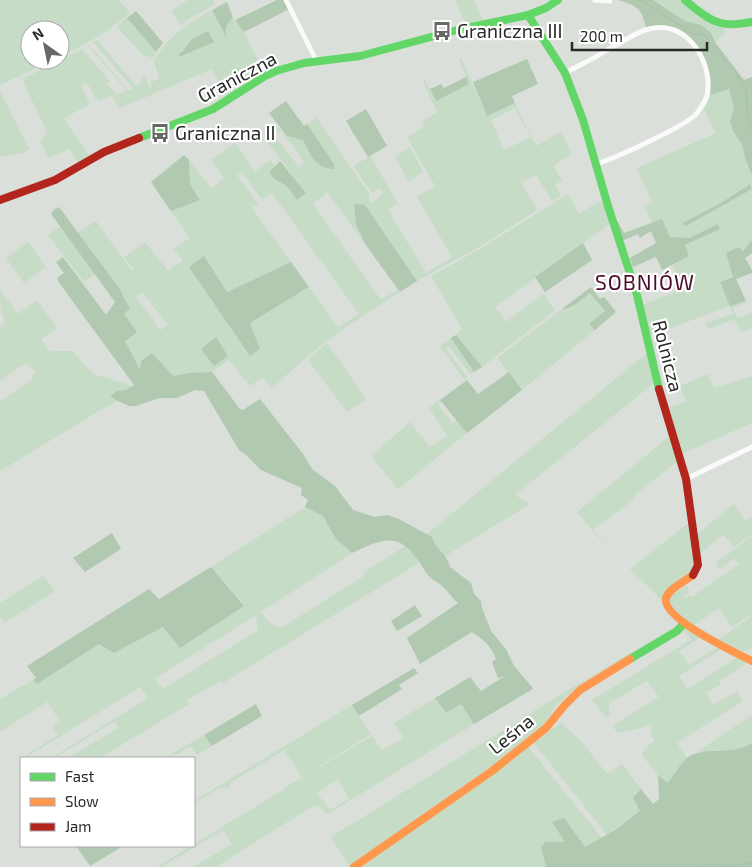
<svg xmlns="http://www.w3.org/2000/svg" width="752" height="867" viewBox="0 0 752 867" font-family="'Exo 2',sans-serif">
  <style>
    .green { fill: #c6dcc6; fill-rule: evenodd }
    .forest { fill: #b1c8b1 }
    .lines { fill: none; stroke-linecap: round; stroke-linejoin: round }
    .stream { stroke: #a6c1a6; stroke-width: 1 }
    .street { stroke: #f9faf9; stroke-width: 5 }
    .fast { stroke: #63d668; stroke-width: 8 }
    .slow { stroke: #ff974d; stroke-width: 8 }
    .jam { stroke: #b3261e; stroke-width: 8 }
    .labels { text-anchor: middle; stroke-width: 4.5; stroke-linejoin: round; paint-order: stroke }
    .poi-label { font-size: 19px; fill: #272a27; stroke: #fff; text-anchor: start }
    .street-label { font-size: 19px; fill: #272a27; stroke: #fff }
    .quarter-label { font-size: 21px; letter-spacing: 1px; fill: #4c0b2c; stroke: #fff }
  </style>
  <rect width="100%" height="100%" fill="#dadfda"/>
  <g class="green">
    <path d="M 0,0 L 119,0 L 130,13 C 109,31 85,45 60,57 L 60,30 L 30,30 L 30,60 L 54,60 L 0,85 Z"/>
    <path d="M 188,0 L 213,0 L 215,5 L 190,18 L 181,25 L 171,11 Z"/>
    <path d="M 455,0 L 474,0 L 483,22 L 466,25 Z"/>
    <path d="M 653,0 L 682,0 L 724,28 L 725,33 L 715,42 C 708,23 698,28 684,20 C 673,14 663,6 653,0 Z"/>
    <path d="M 212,10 L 226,36 L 227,24 L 233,18 L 244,32 L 264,74 L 227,99 L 212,69 L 120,108 L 111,95 L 98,101 L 87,83 L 81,86 L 90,104 L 77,111 L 64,119 L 90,157 L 79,164 L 69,149 L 49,158 L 40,142 L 47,132 L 22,79 L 82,49 L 110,81 L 107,84 L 117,95 L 127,91 L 88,46 L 89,45 L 129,91 L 133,88 L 93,42 L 97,40 L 136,86 L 141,82 L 144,75 L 149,87 L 152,87 L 151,82 L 159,79 L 154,60 C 168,37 188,22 212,10 Z"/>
    <path d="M 127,18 L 156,52 L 153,58 L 143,55 L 117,27 Z"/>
    <path d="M 461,58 L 487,116 L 515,103 L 536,146 L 561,131 L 572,154 L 553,166 L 562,180 L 555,185 L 561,195 L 552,201 L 536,175 L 521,182 L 537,210 L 479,247 L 417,281 L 365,205 L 356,224 L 365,244 L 327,192 L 313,204 L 381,300 L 398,290 L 400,292 C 354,320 310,351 272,389 L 263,378 L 260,379 L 250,386 L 229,360 L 212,372 L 190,373 L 173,376 L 152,354 L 140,371 L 125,341 L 124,314 L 129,307 L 123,297 L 122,292 L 77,233 L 96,221 L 132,271 L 134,269 L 124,257 L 145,242 L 168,271 L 183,260 L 173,249 L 190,238 L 171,211 L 200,199 L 190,184 L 189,160 L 212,189 L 224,178 L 211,160 L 235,143 L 255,171 L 271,160 L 275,166 L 269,172 L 274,179 L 287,186 L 297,200 L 306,193 L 265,139 L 279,127 L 287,136 L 303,140 L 313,159 L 334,164 L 307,124 L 317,118 L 370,195 L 368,197 L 372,203 L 383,194 L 379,188 L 372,193 L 353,166 L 370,156 L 398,203 L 388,210 L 426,273 L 452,257 L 417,197 L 435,186 L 407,137 L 425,126 L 422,121 L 437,112 L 422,79 L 424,78 L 436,101 L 469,84 L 459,59 ZM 515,108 L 531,137 L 504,150 L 491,120 ZM 281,130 L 304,162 L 299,167 L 274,135 ZM 242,172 L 262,200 L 272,193 L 359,314 L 338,327 L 309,287 L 250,323 L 260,349 L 204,256 L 227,292 L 291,262 L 252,208 L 258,204 L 237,175 ZM 142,292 L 168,325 L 160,330 L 136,297 Z"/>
    <path d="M 729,88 L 734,107 L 730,122 L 734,133 L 742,144 L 745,158 L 752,176 L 752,187 L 750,184 L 721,203 L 681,224 L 686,226 L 752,189 L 752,240 L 743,251 L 733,277 L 720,281 L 730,306 L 752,300 L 733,308 L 737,318 L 752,313 L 752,328 L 741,332 L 735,319 L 708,329 L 706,323 L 733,314 L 730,306 L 649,336 L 640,306 L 683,289 L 673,265 L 689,256 L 685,245 L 720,229 L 718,224 L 689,238 L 670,237 L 662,219 L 652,223 L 644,206 L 652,202 L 637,168 L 716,133 L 704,110 L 710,95 Z"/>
    <path d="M 0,91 L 29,149 L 23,153 L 0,157 Z"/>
    <path d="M 410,147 L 423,171 L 409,182 L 395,157 Z"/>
    <path d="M 568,194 L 579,214 L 600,201 L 606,205 L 611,223 L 495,307 L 506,322 L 543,294 L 555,310 L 482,367 L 456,335 L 462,329 L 431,276 L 480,249 Z"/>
    <path d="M 60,227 L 95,274 L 84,282 L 48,235 Z"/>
    <path d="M 28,242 L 46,267 L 24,283 L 6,258 Z"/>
    <path d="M 0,290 L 18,314 L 37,300 L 57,328 L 41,339 L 50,351 L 73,351 L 87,368 L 94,374 L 132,386 L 125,390 L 116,391 L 110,397 L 119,401 L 114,402 L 0,471 L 0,402 L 31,380 L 36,371 L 25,363 L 0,381 L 0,327 L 5,323 L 0,309 L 2,306 L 0,304 Z"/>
    <path d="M 590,292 L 605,311 L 589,324 L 595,330 L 522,390 L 497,358 L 562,309 C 573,309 582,299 590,292 Z"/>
    <path d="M 451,338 L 474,372 L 470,374 L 449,346 L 446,349 L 467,377 L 464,379 L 440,346 Z"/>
    <path d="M 327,343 L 366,399 L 347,412 L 308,360 Z"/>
    <path d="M 647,353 L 654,383 L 515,495 L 530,504 L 445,556 L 434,543 L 432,537 L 427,534 Z"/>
    <path d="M 708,374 L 714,388 L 752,376 L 752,423 L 681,454 L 666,408 L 686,402 L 680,386 Z"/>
    <path d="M 440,400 L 441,401 L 438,404 L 452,423 L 457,420 L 467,433 L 398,489 L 371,456 L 410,422 L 430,447 L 447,435 L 429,408 Z"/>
    <path d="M 670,436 L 678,461 L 633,496 L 634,499 L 593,530 L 606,542 L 597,536 L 577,512 Z"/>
    <path d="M 734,504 L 745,521 L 752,516 L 752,534 L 732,548 L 731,543 L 723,535 L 699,554 L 695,536 Z"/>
    <path d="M 305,507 L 323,516 L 336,539 L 352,553 L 261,612 C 267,620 273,629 284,626 L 364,576 L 363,573 L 405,546 L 416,556 L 419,563 L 223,683 L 221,681 L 187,700 L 189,704 L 100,758 L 68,758 L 118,728 L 115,721 L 54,758 L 51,758 L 148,698 L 140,687 L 25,758 L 21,758 L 21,761 L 20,759 L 58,735 L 52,726 L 60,721 L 47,702 L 0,732 L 0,699 L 33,680 L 37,684 L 100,643 L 114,653 L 163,627 L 244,605 L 211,567 ZM 256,615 L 258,630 L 163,689 L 154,679 Z"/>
    <path d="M 690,522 L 697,562 L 692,573 L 662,600 L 630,569 Z"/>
    <path d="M 752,536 L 752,614 L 732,627 L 719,608 L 694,625 L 715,637 L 712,638 L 672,611 L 669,597 L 674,592 L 675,593 L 686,586 L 690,592 L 680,599 L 690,595 L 692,597 L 739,564 L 734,558 L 719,570 L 716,562 Z"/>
    <path d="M 43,576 L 55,591 L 4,623 L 0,616 L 0,603 Z"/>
    <path d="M 752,616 L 752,647 L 740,653 L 718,640 Z"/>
    <path d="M 678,624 L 578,686 L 553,708 L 553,711 L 539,729 L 491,766 L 349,866 L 331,837 L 547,703 Z"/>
    <path d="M 686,628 L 692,629 L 701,637 L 679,651 L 689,665 L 718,647 L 704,639 L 702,640 L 705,637 L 722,649 L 679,676 L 687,689 L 740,656 L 750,661 L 719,681 L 721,684 L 706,693 L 713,705 L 737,691 L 743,701 L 677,743 L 687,758 L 668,783 L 662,777 L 658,775 L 641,754 L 655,739 L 651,736 L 651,726 L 648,725 C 638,730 628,730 618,733 L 612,726 L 659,697 L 647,681 L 609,703 L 609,711 L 612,714 L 606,717 L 592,700 L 692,639 L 683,630 Z"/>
    <path d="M 435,698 L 446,713 L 461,704 L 474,724 L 328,814 L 317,805 L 313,807 L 313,806 L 216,867 L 193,867 L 232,844 L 223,830 L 161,867 L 157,867 L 281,791 L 285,792 L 286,790 L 281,790 L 372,736 L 382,750 L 404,738 L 394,723 ZM 338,779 L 349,799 L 330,810 L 317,793 Z"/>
    <path d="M 352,705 L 371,734 L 302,777 L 284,750 L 230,783 L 230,787 L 218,789 L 194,803 L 194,801 Z"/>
    <path d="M 752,715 L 752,743 L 736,751 L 697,752 Z"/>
    <path d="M 561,723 L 582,742 L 607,774 L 622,764 L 641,789 L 633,798 L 640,811 L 607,835 L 534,743 Z"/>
    <path d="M 204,735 L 212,746 L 197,755 L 190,746 L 178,754 L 165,758 Z"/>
    <path d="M 528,747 L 602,838 L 585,848 L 566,843 L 546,842 L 541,848 L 546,867 L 362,867 L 370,860 Z"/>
  </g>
  <g class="forest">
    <path d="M 277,0 L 285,0 L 289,9 L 244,32 L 235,20 Z"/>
    <path d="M 618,0 L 653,0 L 685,21 L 701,25 L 711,33 L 715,42 L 744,80 L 752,77 L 752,176 L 745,158 L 742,144 L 734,133 L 730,122 L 734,107 L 729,89 L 710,95 C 710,79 709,60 698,47 C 694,41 684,37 679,34 C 667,26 659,23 646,28 C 642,8 637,6 618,0 Z"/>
    <path d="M 227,2 L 233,18 C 226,24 225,28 227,38 L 212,10 Z"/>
    <path d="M 136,11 L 163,43 L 156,52 L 127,18 Z"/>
    <path d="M 208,31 L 214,42 L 179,57 L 179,54 L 183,51 L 192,39 Z"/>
    <path d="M 527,59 L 538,84 L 512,96 L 515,103 L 487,116 L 473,82 Z"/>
    <path d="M 466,77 L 469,84 L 436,101 L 430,89 L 441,84 L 444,88 Z"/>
    <path d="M 286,101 L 304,126 L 307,124 L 334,164 L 334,169 C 315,169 311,155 303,140 L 287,136 L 269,113 Z"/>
    <path d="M 366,109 L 387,146 L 368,157 L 346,121 Z"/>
    <path d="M 184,155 L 189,160 L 190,184 L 200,200 L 171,211 L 151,182 Z"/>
    <path d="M 280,161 L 306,193 L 297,200 L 287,186 L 274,179 L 269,172 Z"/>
    <path d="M 750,184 L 752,189 L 686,226 L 681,224 L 721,203 Z"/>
    <path d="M 354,204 L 365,205 L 417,281 L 400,292 L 365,244 L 356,224 Z"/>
    <path d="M 59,207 L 122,292 L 123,297 L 130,308 L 124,314 L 137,332 L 125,341 L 140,370 L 141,361 L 152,353 L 173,376 L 190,373 L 212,372 L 240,409 L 243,410 L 260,399 L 303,454 L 312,469 L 335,486 L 353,510 L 375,517 L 387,515 L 397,518 L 432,537 C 435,548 448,555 450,567 L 471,583 L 474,594 L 481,601 L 482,608 L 491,631 L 506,649 L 514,666 L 533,688 L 531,690 L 474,724 L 461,704 L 446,713 L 435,698 L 470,677 L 481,691 L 505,676 L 498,678 L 492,662 L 496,659 C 491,646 483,639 472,632 L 420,664 L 407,638 L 458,603 C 452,598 448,591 442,586 C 438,582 433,581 430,577 C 423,570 420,561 414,555 C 395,530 375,543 352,553 L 336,539 L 323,516 L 305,507 L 308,500 L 301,495 L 302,488 L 261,470 L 247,456 L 239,450 L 204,391 L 195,390 L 177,398 L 159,398 L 136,406 L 129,406 L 110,397 L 116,391 L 125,390 L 134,385 L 60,284 L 57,278 L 64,273 L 56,262 L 63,257 L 106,315 L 115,302 L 51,214 L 55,209 Z"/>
    <path d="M 662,219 L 670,237 L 689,238 L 718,224 L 720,229 L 685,245 L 689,256 L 662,270 L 656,257 L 633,267 L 630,258 L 656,243 L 651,231 L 640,238 L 638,234 L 622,241 L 616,222 L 618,222 L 624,233 Z"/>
    <path d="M 752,240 L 752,253 L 745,258 L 752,270 L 752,273 L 736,279 L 746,301 L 730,306 L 720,282 L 733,277 L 726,253 L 739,247 L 743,251 Z"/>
    <path d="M 583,243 L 592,260 L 545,292 L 535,277 Z"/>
    <path d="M 204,256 L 227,292 L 291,262 L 309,287 L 250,323 L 260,349 L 250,356 L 189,267 Z"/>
    <path d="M 591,287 L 600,299 L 604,297 L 616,312 L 595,330 L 589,324 L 605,311 L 590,293 C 582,299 573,309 562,309 Z"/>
    <path d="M 456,335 L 482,367 L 474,372 L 451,338 Z"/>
    <path d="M 216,337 L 228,356 L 214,366 L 201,349 Z"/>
    <path d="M 509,372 L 522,390 L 467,433 L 440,400 L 467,380 L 478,394 Z"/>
    <path d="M 112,533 L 121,549 L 85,572 L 73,558 Z"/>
    <path d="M 211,567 L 244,606 L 180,648 L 163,627 L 114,653 L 99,644 L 37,684 L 33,680 L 36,678 L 27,666 L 149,589 L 159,599 Z"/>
    <path d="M 415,605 L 422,616 L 397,631 L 391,621 Z"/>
    <path d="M 414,668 L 418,673 L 399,685 L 402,689 L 359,716 L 352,705 Z"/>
    <path d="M 256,704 L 262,716 L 212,746 L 204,735 Z"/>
    <path d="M 752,743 L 752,867 L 546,867 L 541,848 L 545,842 L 565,842 L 552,822 L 564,818 L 585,847 L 615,830 L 640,811 L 633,798 L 641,789 L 653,804 L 659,799 L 658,775 L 668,783 C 674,775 680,764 687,758 C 704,745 730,757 752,743 Z"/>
    <path d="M 76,846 L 123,846 L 90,866 Z"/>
  </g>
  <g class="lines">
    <g class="stream">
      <path d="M 638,0 L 647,4 L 693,34 L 705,35 L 709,42 L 736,73 L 746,89 L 747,108 L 752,131"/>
      <path d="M 752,136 L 752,138"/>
      <path d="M 701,867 C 708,861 720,866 728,866 C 735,866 745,864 752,862"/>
    </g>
    <g class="street">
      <path d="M 286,0 L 317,62"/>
      <path d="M 595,0 L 610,1"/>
      <path d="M 565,73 C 580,65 595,58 609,49 C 623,42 638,30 654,28 C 689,22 714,65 707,96 C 705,101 701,108 697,113 C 690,124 610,161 595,164"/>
      <path d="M 686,479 L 752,447"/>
    </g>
    <g class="fast">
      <path d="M 685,0 C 708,20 720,29 752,22"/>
      <path d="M 528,15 L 565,73 L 583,120 L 608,206 L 637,295 L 659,389"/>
      <path d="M 139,138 L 213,109 L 265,76 L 276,71 L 304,63 L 360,56 L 457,30 L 528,15 L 546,8 L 558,0"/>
      <path d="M 630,659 L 677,631 L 684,623"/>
    </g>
    <g class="slow">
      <path d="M 693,575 C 686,581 669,588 666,598 C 661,618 736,653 752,661"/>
      <path d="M 354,867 L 492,771 L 546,728 L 564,706 L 580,690 L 630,659"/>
    </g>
    <g class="jam">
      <path d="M 0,200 L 55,180 L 104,152 L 139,138"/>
      <path d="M 659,389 L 686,479 L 698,565 L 693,575"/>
    </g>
  </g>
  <defs>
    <g id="bus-bare" transform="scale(1.5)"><path d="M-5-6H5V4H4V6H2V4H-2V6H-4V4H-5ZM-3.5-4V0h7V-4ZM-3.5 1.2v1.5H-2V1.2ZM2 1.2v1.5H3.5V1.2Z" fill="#666966" stroke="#fff" stroke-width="2.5" paint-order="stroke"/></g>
  </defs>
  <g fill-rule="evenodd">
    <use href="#bus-bare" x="442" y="31"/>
    <use href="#bus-bare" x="160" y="133"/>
  </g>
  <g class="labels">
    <g class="poi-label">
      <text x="457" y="38">Graniczna III</text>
      <text x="175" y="140">Graniczna II</text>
    </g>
    <g class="street-label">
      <text transform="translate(237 77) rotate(-28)" y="7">Graniczna</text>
      <text transform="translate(668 356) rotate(76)" y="7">Rolnicza</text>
      <text transform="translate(511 734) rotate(-39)" y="7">Leśna</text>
    </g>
    <g class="quarter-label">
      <text x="645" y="290">SOBNIÓW</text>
    </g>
  </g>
  <rect x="20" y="757" width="175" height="90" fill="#ffffff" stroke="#a9aaa9"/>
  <rect x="30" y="773" width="25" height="8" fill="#63d668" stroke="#a9aaa9"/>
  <text x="65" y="782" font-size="15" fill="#272a27">Fast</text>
  <rect x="30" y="798" width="25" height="8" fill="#ff974d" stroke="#a9aaa9"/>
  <text x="65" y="807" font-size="15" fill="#272a27">Slow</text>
  <rect x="30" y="823" width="25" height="8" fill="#b3261e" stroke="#a9aaa9"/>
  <text x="65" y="832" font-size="15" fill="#272a27">Jam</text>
  <g transform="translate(45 45) rotate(327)"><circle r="24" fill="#ffffff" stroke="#a9aaa9"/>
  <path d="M0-4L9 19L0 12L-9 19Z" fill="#666966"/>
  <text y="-8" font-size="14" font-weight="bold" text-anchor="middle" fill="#272a27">N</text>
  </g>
  <path d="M572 42v8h135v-8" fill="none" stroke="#272a27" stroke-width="2.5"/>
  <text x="580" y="42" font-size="15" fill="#272a27" stroke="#ffffff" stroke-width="4" paint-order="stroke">200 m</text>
</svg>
